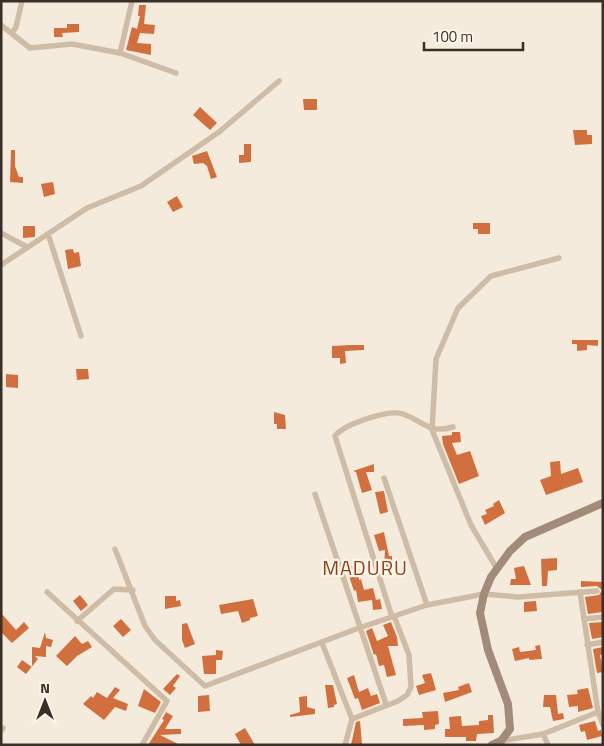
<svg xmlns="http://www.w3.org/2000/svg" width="604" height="746" viewBox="0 0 604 746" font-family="'Titillium Web',sans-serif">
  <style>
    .building { fill: #d16f3e }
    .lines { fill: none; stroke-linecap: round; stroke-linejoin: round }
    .street { stroke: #cebca7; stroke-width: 5.5 }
    .secondary { stroke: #a28b78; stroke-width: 8 }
    .labels { text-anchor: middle; stroke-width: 4.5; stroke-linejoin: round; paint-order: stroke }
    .quarter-label { font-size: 20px; letter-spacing: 1px; fill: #914119; stroke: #fcf5ea }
  </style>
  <rect width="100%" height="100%" fill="#f5ebdc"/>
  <g class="building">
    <path d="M 139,5 L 146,5 L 144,24 L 155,25 L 154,34 L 140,33 L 137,43 L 151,44 L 151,55 L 126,50 L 132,27 L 137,29 L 140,16 L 138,16 Z"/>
    <path d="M 67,24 L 79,24 L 79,32 L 62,33 L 63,37 L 54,37 L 54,28 L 67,28 Z"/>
    <path d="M 303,99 L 317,99 L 317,110 L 304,110 Z"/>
    <path d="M 200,107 L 217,123 L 210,130 L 193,115 Z"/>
    <path d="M 573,130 L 587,130 L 587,135 L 592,135 L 592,144 L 575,145 Z"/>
    <path d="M 244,144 L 251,144 L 251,162 L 239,163 L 239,155 L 244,155 Z"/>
    <path d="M 11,150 L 15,150 L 15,166 L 19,177 L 23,177 L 23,183 L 10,182 Z"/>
    <path d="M 207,151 L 217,177 L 211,179 L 207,166 L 203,163 L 194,164 L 192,156 Z"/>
    <path d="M 53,182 L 55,194 L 44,197 L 41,184 Z"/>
    <path d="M 177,196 L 183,207 L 173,212 L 167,202 Z"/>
    <path d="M 473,223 L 490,223 L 490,234 L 478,234 L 478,229 L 473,229 Z"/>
    <path d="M 23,226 L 35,226 L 35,237 L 23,238 Z"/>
    <path d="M 73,249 L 74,253 L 79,252 L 81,266 L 68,269 L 65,250 Z"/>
    <path d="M 572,340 L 598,340 L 598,346 L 587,345 L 587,350 L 577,351 L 577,344 L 572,344 Z"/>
    <path d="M 350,345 L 364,345 L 364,350 L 345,351 L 346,363 L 340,364 L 340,358 L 332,358 L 332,346 Z"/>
    <path d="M 76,369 L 88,369 L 89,379 L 77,380 Z"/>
    <path d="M 6,374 L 18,375 L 18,388 L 6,387 Z"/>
    <path d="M 274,412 L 285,415 L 286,429 L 277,429 L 277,424 L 274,424 Z"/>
    <path d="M 452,432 L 460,432 L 461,442 L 452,443 L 457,455 L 470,451 L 479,476 L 459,484 L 443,444 L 442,436 L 452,435 Z"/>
    <path d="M 560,461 L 561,474 L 578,468 L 583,482 L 546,495 L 540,480 L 551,476 L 550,462 Z"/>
    <path d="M 374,464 L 374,472 L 366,472 L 372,490 L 362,493 L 356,472 L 353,471 Z"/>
    <path d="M 384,491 L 388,512 L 380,514 L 375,492 Z"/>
    <path d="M 499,500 L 505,513 L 485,525 L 481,516 L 487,514 L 485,510 L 494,506 L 493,504 Z"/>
    <path d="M 384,532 L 389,556 L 392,556 L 392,568 L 384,567 L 385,550 L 379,551 L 374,535 Z"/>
    <path d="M 557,558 L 557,570 L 548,571 L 547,586 L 542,586 L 541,559 Z"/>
    <path d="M 350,566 L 358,566 L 359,580 L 361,579 L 364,590 L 373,588 L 376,600 L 380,599 L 382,609 L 373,610 L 372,600 L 358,602 L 356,590 L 354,591 L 350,579 Z"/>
    <path d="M 524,566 L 531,585 L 510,585 L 511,579 L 516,579 L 514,568 Z"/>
    <path d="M 581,581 L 603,582 L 603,612 L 588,614 L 585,597 L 599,595 L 602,590 L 597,586 L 581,587 Z"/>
    <path d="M 80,595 L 88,605 L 81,611 L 73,601 Z"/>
    <path d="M 165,596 L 176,596 L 176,601 L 180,600 L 181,606 L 165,609 Z"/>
    <path d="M 253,599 L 258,616 L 250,618 L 250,620 L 242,623 L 238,611 L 221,614 L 219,605 Z"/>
    <path d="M 536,601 L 537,611 L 524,612 L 524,602 Z"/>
    <path d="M 1,613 L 16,630 L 24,622 L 29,628 L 12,643 L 1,632 Z"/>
    <path d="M 121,619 L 131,630 L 123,637 L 113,626 Z"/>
    <path d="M 391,622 L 397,637 L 398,646 L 388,646 L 396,675 L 387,677 L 384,665 L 379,666 L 376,654 L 374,655 L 366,631 L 372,628 L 377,641 L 388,636 L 383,625 Z"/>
    <path d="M 603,622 L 603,637 L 592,639 L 589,623 Z"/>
    <path d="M 187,623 L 195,644 L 185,648 L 182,640 L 182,624 Z"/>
    <path d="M 45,632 L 46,638 L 53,640 L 51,647 L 46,646 L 46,657 L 35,656 L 38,659 L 26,674 L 17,667 L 22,660 L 32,667 L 32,647 L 40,648 Z"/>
    <path d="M 75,636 L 82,644 L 88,641 L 92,647 L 77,656 L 67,666 L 56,656 Z"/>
    <path d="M 540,645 L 542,659 L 529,660 L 529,658 L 515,661 L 512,649 L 519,647 L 520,652 L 536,650 L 535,646 Z"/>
    <path d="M 603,647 L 603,654 L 600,655 L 603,672 L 597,673 L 593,649 Z"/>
    <path d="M 216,650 L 223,651 L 222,660 L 216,660 L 216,674 L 204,674 L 202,656 L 216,655 Z"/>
    <path d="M 431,673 L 436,690 L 419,695 L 416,686 L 425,683 L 422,675 Z"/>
    <path d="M 177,674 L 180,676 L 173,686 L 176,688 L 170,695 L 163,689 Z"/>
    <path d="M 354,675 L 359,692 L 368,688 L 371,696 L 377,694 L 380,703 L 362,710 L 358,698 L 355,699 L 347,678 Z"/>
    <path d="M 469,683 L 472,692 L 445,702 L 443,693 L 459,690 L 458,687 Z"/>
    <path d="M 325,685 L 333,685 L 337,704 L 334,705 L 334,707 L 328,708 Z"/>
    <path d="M 115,687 L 120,690 L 113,698 L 128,704 L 126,711 L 115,707 L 104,720 L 83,704 L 91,696 L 93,698 L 97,692 L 107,698 Z"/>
    <path d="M 588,688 L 593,708 L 578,712 L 578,706 L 569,707 L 567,695 L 578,694 L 577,690 Z"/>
    <path d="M 144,689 L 161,702 L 155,713 L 138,706 Z"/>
    <path d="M 209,695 L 210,711 L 198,712 L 198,696 Z"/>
    <path d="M 544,695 L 556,695 L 558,714 L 563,713 L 564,719 L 553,721 L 550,707 L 543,707 Z"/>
    <path d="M 307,696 L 307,707 L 315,709 L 315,714 L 290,717 L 290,715 L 300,712 L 299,697 Z"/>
    <path d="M 168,709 L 166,712 L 173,716 L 165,729 L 181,729 L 181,734 L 160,735 L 180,745 L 148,745 L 164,720 L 162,719 Z"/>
    <path d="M 438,711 L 439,724 L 435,725 L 435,729 L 424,730 L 424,725 L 403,726 L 403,719 L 423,718 L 422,712 Z"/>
    <path d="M 488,715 L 493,715 L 494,733 L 477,734 L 476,741 L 466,741 L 466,737 L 445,737 L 445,729 L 450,729 L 449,717 L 461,716 L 462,726 L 479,725 L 479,721 L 488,720 Z"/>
    <path d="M 360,721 L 362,744 L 351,745 L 356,722 Z"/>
    <path d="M 595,721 L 598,731 L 601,730 L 602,736 L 587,740 L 585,731 L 581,732 L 579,725 Z"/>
    <path d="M 245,728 L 255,745 L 241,745 L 235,734 Z"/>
  </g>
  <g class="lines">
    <g class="street">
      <path d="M 1,25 L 30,48 L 72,44 L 120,53 L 176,73"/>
      <path d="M 12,33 L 16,27 L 22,1"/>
      <path d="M 120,53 L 132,1"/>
      <path d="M 1,233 L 27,247"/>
      <path d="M 48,234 L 81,336"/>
      <path d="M 1,265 L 87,208 L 141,186 L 219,132 L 279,81"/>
      <path d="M 384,478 L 427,605"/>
      <path d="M 315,494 L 386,704"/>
      <path d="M 115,549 L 145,626 L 155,640 L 205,686 L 359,628 L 427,605 L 484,594 L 518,597 L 597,591"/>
      <path d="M 497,569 L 471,525 L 432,430 L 436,359 L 458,308 L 491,276 L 559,258"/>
      <path d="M 47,592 L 167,701 L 142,745"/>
      <path d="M 392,617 L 335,436 C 344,424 389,409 403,414 C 425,422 428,434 453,427"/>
      <path d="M 584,619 L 603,617"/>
      <path d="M 77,621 L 114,589 L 133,590"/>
      <path d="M 322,643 L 352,719 L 398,701 L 407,695 L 411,687 L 409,655 L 394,616"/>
      <path d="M 587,645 L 603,642"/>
      <path d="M 598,712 L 603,725"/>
      <path d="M 1,731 L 3,728"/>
      <path d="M 543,734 L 548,745"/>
      <path d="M 501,741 L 543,734 L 598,712 L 580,592"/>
      <path d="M 345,745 L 352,719"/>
    </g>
    <path class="secondary" d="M 492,745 L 501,741 L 510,729 L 508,704 L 488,650 L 480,613 L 484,594 L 491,577 L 510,551 L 525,537 L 603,503"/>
  </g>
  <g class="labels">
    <g class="quarter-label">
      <text x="365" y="575">MADURU</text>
    </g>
  </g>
  <rect width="604" height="746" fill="none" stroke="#3a2f28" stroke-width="5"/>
  <g transform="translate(45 701)" stroke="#fcf5ea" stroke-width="4" paint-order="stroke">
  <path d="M0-4L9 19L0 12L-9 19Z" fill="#3a2f28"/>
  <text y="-8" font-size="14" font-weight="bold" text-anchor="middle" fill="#3a2f28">N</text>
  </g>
  <path d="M424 42v8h99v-8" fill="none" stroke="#3a2f28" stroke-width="2.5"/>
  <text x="432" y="42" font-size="15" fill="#3a2f28" stroke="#fcf5ea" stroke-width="4" paint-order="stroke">100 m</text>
</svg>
